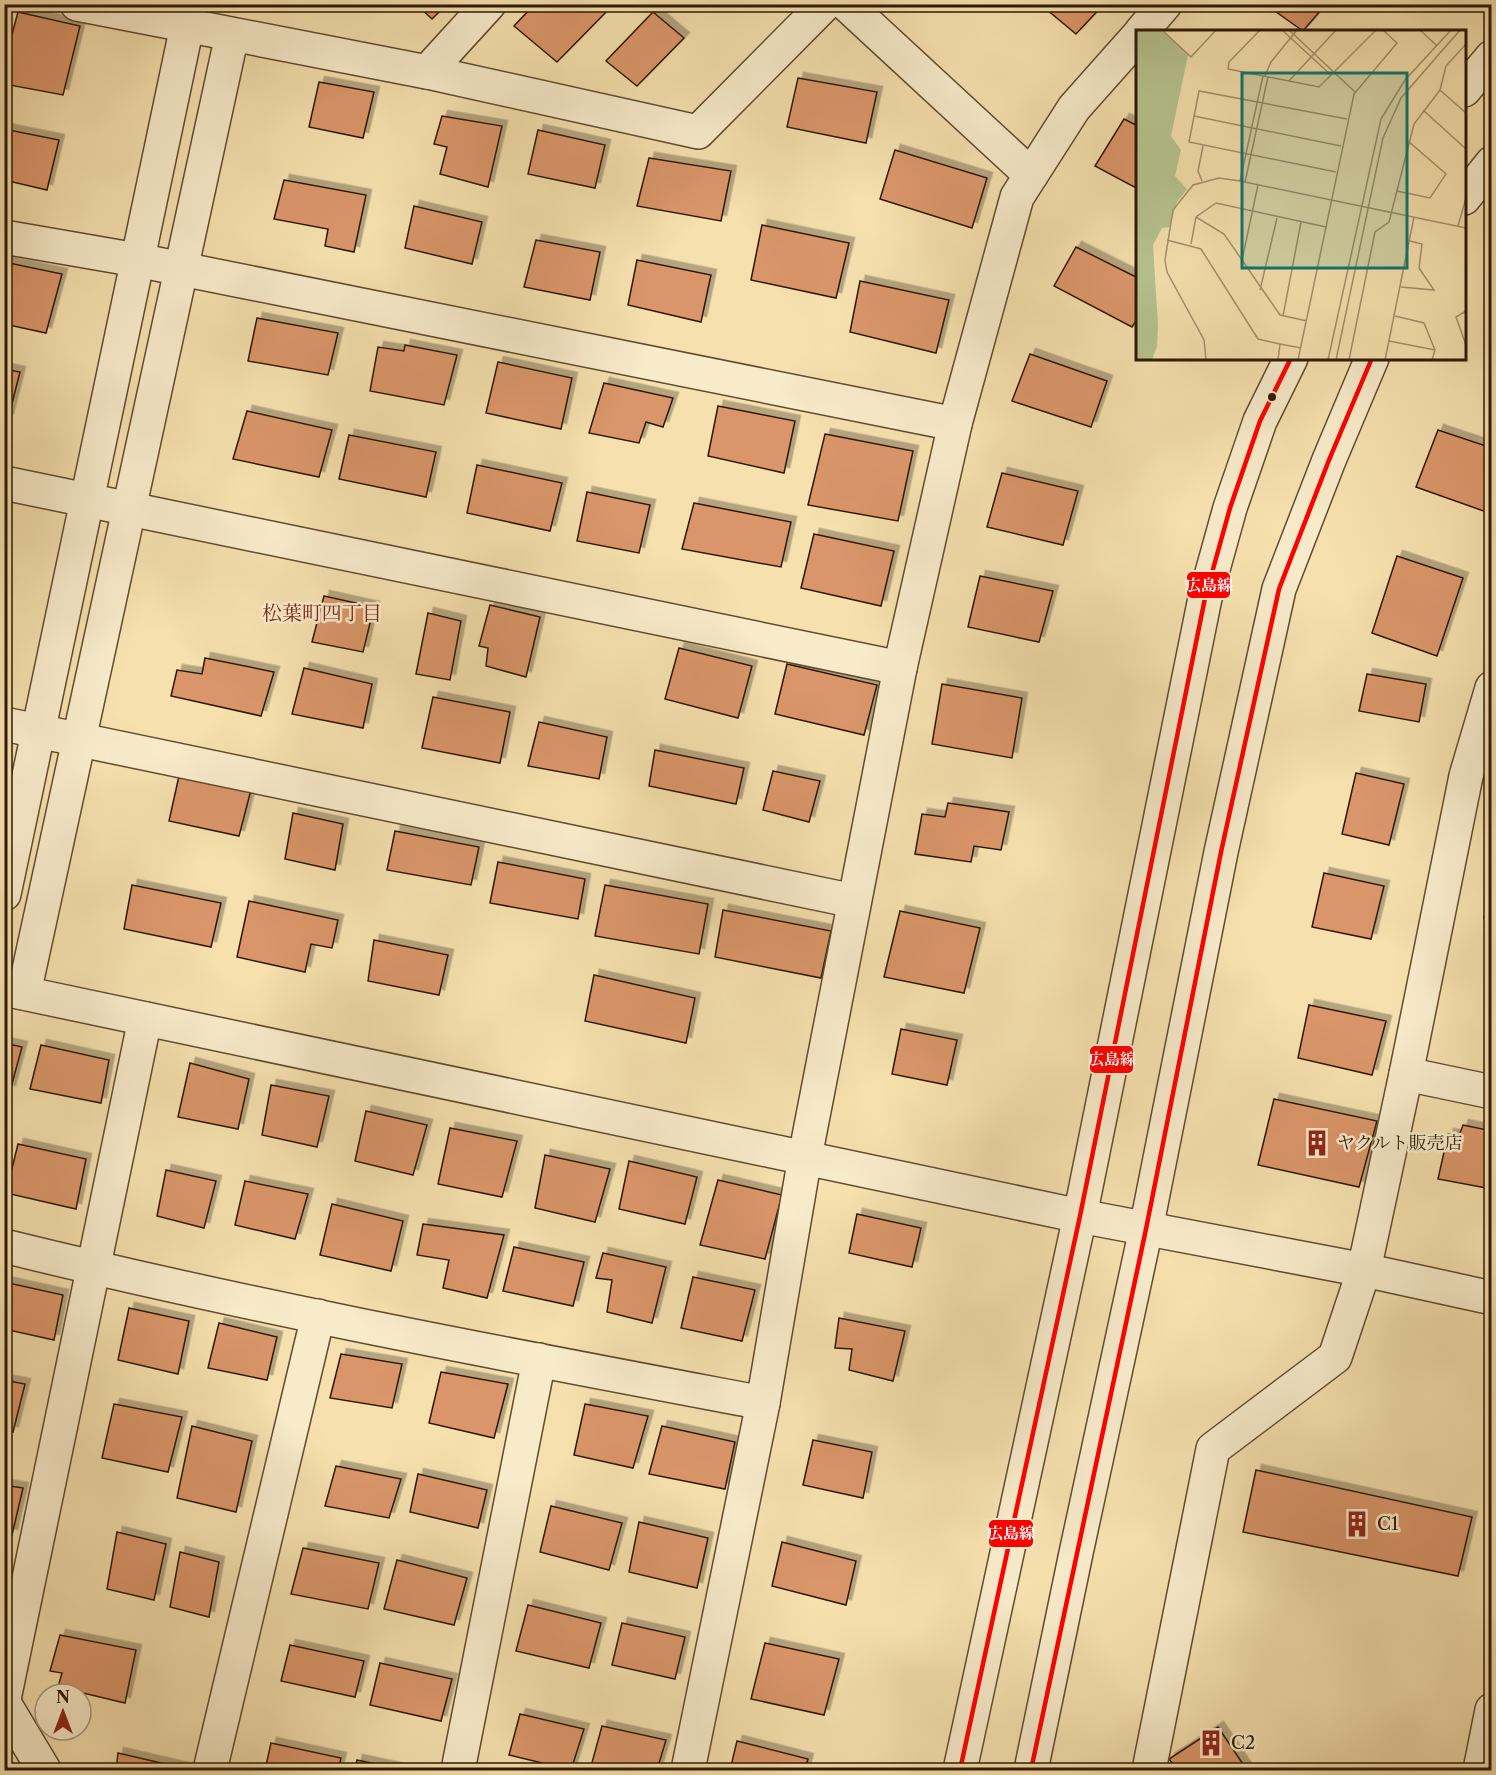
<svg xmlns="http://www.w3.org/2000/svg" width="1496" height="1775" viewBox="0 0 1496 1775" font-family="'Libre Caslon Text','Noto Serif JP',serif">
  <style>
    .building { fill: #da966a; stroke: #2e1906; stroke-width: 1.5; filter: url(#shadow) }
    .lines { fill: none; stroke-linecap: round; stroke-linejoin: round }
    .minor-casing { stroke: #604b30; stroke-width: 36 }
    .minor { stroke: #f8ebca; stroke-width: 33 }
    .bus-1-casing { stroke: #f8ebca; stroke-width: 9 }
    .bus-1 { stroke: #f00; stroke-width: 4.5 }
    .bus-dot { fill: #2e1906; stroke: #f8ebca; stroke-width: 2 }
    .labels { text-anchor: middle; stroke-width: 5; stroke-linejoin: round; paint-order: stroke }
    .poi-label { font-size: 18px; fill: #2e1906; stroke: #f8ebca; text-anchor: start }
    .neighbourhood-label { font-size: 20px; fill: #7a1f14; stroke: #f8ebca }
    .inset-road { fill: none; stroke: #a5906b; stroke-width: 1.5 }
    .view { fill: #0f766e; fill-opacity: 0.15; stroke: #0f766e; stroke-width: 3 }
    .inset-edge { fill: none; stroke: #2e1906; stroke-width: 3 }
    .line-badge { stroke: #f8ebca; stroke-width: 2 }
    .badge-label { font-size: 16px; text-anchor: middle; font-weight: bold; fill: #fff }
  </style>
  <defs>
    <filter id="shadow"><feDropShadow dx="5.5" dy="-5.5" stdDeviation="0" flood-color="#0004"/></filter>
  </defs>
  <rect width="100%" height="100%" fill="#f5e0ae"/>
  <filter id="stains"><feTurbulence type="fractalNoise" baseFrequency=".00333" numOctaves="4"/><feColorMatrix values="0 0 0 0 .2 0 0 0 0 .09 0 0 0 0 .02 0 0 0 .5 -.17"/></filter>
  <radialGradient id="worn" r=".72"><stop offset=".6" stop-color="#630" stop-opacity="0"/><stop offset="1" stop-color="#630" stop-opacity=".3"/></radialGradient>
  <g class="building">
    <path d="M 416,4 L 447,4 L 432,19 Z"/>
    <path d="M 535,4 L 604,4 L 609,9 L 557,62 L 514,26 Z"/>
    <path d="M 1040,4 L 1104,4 L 1076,34 Z"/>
    <path d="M 1265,4 L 1326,4 L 1303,31 Z"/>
    <path d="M 18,12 L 80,26 L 63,95 L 4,84 L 4,64 Z"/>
    <path d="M 653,12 L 684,38 L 637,86 L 606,61 Z"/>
    <path d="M 798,78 L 877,92 L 866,143 L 787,127 Z"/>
    <path d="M 319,82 L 374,92 L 363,138 L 309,127 Z"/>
    <path d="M 442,116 L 502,126 L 488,187 L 440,174 L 447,147 L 434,144 Z"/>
    <path d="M 1124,119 L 1138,126 L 1138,189 L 1095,166 Z"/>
    <path d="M 4,129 L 59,140 L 47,190 L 4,180 Z"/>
    <path d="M 538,130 L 605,145 L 595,188 L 528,174 Z"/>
    <path d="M 895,150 L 987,178 L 972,228 L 880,199 Z"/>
    <path d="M 649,158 L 731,171 L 721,221 L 637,206 Z"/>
    <path d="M 284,180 L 366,195 L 354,252 L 325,246 L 328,229 L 274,219 Z"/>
    <path d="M 414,206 L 482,222 L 472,264 L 405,248 Z"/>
    <path d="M 762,225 L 849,243 L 836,298 L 751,280 Z"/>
    <path d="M 536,240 L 600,252 L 590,300 L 524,287 Z"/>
    <path d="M 1076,247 L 1138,278 L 1138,318 L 1132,327 L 1054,286 Z"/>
    <path d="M 637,260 L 711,275 L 701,322 L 628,305 Z"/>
    <path d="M 4,262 L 62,274 L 46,333 L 4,324 Z"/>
    <path d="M 860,281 L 949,300 L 936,353 L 850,332 Z"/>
    <path d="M 257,318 L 338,333 L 328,375 L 248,361 Z"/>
    <path d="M 405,345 L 457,355 L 444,405 L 370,391 L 378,347 L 404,351 Z"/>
    <path d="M 1030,354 L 1107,381 L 1091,427 L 1012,401 Z"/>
    <path d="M 498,362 L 572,378 L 561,429 L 486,413 Z"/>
    <path d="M 4,369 L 20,372 L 8,419 L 4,418 Z"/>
    <path d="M 604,383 L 673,398 L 663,427 L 646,422 L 639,443 L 589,433 Z"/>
    <path d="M 718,406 L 795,421 L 784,473 L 708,456 Z"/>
    <path d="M 247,411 L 332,430 L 319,477 L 233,459 Z"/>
    <path d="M 1438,430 L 1492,448 L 1492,514 L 1416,487 Z"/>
    <path d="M 825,434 L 913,451 L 898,521 L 808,505 Z"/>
    <path d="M 349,435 L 436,452 L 426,497 L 339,479 Z"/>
    <path d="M 477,465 L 562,483 L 550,531 L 467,513 Z"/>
    <path d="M 1002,473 L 1078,491 L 1063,545 L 987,527 Z"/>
    <path d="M 587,492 L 650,505 L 639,553 L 577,541 Z"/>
    <path d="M 694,503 L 791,522 L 781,567 L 682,549 Z"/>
    <path d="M 814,534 L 894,551 L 881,606 L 801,588 Z"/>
    <path d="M 1397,556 L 1463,578 L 1437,656 L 1372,633 Z"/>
    <path d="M 980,576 L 1053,591 L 1039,642 L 968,627 Z"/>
    <path d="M 324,596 L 374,607 L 363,652 L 312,642 Z"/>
    <path d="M 490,605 L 540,617 L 526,677 L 486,666 L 488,648 L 479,646 Z"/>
    <path d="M 428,613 L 461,621 L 450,680 L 416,674 Z"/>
    <path d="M 679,648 L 752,666 L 738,718 L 665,699 Z"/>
    <path d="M 205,658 L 274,672 L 261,716 L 171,696 L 177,670 L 202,674 Z"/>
    <path d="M 787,664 L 877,685 L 864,735 L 775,714 Z"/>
    <path d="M 304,668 L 372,684 L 363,728 L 292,714 Z"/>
    <path d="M 1367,674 L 1426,684 L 1419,722 L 1359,711 Z"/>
    <path d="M 942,684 L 1022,698 L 1012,758 L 932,744 Z"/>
    <path d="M 433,697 L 510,712 L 500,763 L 422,748 Z"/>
    <path d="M 539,722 L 607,737 L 599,779 L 528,766 Z"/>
    <path d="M 655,750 L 744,768 L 736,804 L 649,786 Z"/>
    <path d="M 773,771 L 820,781 L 809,822 L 763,810 Z"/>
    <path d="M 1356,773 L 1404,784 L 1389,845 L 1342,834 Z"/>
    <path d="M 179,776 L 251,790 L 239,836 L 169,821 Z"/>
    <path d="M 948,803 L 1009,812 L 1001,850 L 974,846 L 971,862 L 915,854 L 922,814 L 945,817 Z"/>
    <path d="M 293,813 L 343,824 L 335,870 L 285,859 Z"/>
    <path d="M 395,831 L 479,847 L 471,885 L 387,870 Z"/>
    <path d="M 498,862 L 585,879 L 578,919 L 490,903 Z"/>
    <path d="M 1324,873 L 1384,886 L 1371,939 L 1312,927 Z"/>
    <path d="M 132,885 L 221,903 L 211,947 L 124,929 Z"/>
    <path d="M 605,885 L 708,904 L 699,954 L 595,936 Z"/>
    <path d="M 1490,890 L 1492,891 L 1492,920 L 1484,918 Z"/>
    <path d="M 249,901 L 338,920 L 332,948 L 311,944 L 305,972 L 237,957 Z"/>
    <path d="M 723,910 L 831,931 L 821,978 L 715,957 Z"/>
    <path d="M 900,911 L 980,928 L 964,993 L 884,977 Z"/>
    <path d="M 374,940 L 448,955 L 439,995 L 368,981 Z"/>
    <path d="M 594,975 L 695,998 L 686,1043 L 585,1021 Z"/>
    <path d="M 1309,1005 L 1386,1021 L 1372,1075 L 1298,1058 Z"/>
    <path d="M 901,1029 L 957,1040 L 947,1085 L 892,1074 Z"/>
    <path d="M 4,1043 L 22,1047 L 10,1091 L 4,1089 Z"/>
    <path d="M 41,1045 L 109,1060 L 101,1103 L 30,1089 Z"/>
    <path d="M 190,1063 L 249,1079 L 238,1129 L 178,1117 Z"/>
    <path d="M 271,1085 L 329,1096 L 317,1147 L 262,1135 Z"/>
    <path d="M 1274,1099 L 1377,1121 L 1359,1187 L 1258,1165 Z"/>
    <path d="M 366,1111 L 427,1125 L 413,1175 L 355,1161 Z"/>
    <path d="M 1463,1125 L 1492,1131 L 1492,1189 L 1438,1179 L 1448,1134 L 1459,1136 Z"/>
    <path d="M 450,1128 L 517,1141 L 502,1197 L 438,1184 Z"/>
    <path d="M 18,1144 L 86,1159 L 76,1209 L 6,1193 Z"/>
    <path d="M 545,1155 L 610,1169 L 595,1222 L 535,1208 Z"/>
    <path d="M 629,1161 L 697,1177 L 685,1224 L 619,1209 Z"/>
    <path d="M 166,1170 L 216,1181 L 204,1228 L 157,1216 Z"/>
    <path d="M 718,1180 L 782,1195 L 765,1259 L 700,1245 Z"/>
    <path d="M 245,1181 L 308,1194 L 295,1239 L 235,1225 Z"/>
    <path d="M 332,1204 L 403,1221 L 391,1271 L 320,1255 Z"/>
    <path d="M 857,1214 L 921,1228 L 912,1267 L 849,1253 Z"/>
    <path d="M 423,1224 L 504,1235 L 487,1298 L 443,1288 L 449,1260 L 417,1255 Z"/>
    <path d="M 514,1247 L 584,1262 L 573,1306 L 503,1291 Z"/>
    <path d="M 603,1253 L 666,1267 L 652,1323 L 607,1312 L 612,1280 L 596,1278 Z"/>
    <path d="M 693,1277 L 755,1290 L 742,1341 L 681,1328 Z"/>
    <path d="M 4,1282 L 63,1295 L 54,1340 L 4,1329 Z"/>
    <path d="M 129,1308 L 189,1321 L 178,1374 L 118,1360 Z"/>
    <path d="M 839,1318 L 905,1331 L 893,1381 L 849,1370 L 852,1349 L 835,1348 Z"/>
    <path d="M 219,1323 L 277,1337 L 267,1380 L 208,1368 Z"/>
    <path d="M 341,1354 L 402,1364 L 392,1408 L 330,1398 Z"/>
    <path d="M 441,1372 L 508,1384 L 494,1438 L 429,1423 Z"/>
    <path d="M 4,1380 L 25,1384 L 13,1432 L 4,1430 Z"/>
    <path d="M 114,1404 L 182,1417 L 168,1472 L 102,1458 Z"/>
    <path d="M 585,1404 L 648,1416 L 633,1468 L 574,1455 Z"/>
    <path d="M 192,1426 L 252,1441 L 236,1512 L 177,1498 Z"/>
    <path d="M 662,1426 L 735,1442 L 725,1489 L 649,1474 Z"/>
    <path d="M 813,1440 L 872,1452 L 863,1498 L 803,1485 Z"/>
    <path d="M 336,1466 L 401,1479 L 389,1518 L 325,1506 Z"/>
    <path d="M 1256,1470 L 1472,1517 L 1458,1576 L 1243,1532 Z"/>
    <path d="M 418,1474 L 487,1490 L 478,1528 L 410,1512 Z"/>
    <path d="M 4,1485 L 23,1488 L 12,1535 L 4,1533 Z"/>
    <path d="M 551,1506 L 622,1523 L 609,1570 L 540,1552 Z"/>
    <path d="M 639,1522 L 708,1538 L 697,1588 L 629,1572 Z"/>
    <path d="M 117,1532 L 166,1544 L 154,1600 L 107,1589 Z"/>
    <path d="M 782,1542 L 856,1561 L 846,1605 L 772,1586 Z"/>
    <path d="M 303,1548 L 379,1563 L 368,1609 L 291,1594 Z"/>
    <path d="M 180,1552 L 219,1562 L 209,1617 L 170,1607 Z"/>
    <path d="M 397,1560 L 467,1578 L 454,1625 L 384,1609 Z"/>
    <path d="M 528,1605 L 601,1623 L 589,1668 L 516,1651 Z"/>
    <path d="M 622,1623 L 685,1637 L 675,1679 L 612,1665 Z"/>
    <path d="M 60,1635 L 136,1650 L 125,1703 L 58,1687 L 62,1673 L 50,1671 Z"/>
    <path d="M 765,1643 L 839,1659 L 824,1715 L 751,1699 Z"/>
    <path d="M 290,1645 L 364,1661 L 355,1697 L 281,1681 Z"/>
    <path d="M 380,1663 L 452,1679 L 441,1721 L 370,1705 Z"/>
    <path d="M 520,1714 L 584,1729 L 571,1770 L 509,1755 Z"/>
    <path d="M 602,1726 L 666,1740 L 657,1770 L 590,1770 Z"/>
    <path d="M 1218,1727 L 1247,1770 L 1177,1770 L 1169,1759 Z"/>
    <path d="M 737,1741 L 808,1759 L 805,1770 L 730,1770 Z"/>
    <path d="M 271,1743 L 341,1758 L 338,1770 L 265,1770 Z"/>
    <path d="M 118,1753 L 187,1769 L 186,1770 L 116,1770 Z"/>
    <path d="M 357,1760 L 404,1770 L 355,1770 Z"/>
  </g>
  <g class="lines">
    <g class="minor-casing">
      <g id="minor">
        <path d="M 77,4 L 427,72 L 698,132 L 825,4"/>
        <path d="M 846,4 L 1031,175"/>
        <path d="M 1141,32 L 1165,4"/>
        <path d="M 427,72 L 489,4"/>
        <path d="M 1464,90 L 1492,57"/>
        <path d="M 1464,198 L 1492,163"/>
        <path d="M 4,237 L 137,260 L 955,424"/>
        <path d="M 4,483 L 900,668"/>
        <path d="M 4,724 L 854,901"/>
        <path d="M 4,894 L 187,26"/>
        <path d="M 4,989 L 1080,1216 L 1364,1270 L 1492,1298"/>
        <path d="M 24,993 C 96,674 162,354 232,35"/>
        <path d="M 1406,1074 L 1492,1092"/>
        <path d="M 4,1246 C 255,1308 509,1355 763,1403"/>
        <path d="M 4,1699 L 145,1019"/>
        <path d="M 4,1703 L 44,1770"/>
        <path d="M 210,1770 L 318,1316"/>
        <path d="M 458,1770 L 539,1360"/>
        <path d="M 688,1770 L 763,1403 L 805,1157 L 900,668 L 955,424 L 1017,197 L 1074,108 L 1138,36"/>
        <path d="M 960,1770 L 1080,1216 L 1205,598 L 1230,508 L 1260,421 L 1291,358"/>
        <path d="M 1031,1770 L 1076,1553 L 1146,1229 L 1221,852 L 1279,589 L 1329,460 L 1372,358"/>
        <path d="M 1149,1770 L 1213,1449 L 1335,1357 L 1364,1270 L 1406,1074 L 1466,776 L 1492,688"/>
        <path d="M 1480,1770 L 1492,1710"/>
      </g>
    </g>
    <use href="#minor" class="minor"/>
    <g class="bus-1-casing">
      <g id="bus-1">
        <path d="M 960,1770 L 1080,1216 L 1205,598 L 1230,508 L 1260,421 L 1291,358"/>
        <path d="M 1031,1770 L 1146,1229 L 1221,852 L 1279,589 L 1329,460 L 1372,358"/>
      </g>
    </g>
    <use href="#bus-1" class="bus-1"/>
  </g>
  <defs>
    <g id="building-bare" transform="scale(2.07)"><path d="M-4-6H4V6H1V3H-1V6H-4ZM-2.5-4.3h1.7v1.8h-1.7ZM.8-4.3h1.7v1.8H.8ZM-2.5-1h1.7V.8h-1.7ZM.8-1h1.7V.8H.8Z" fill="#8f2418" stroke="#f8ebca" stroke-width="2.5" paint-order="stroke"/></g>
  </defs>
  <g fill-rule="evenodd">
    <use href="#building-bare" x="1317" y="1143"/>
    <use href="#building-bare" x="1357" y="1524"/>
    <use href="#building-bare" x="1211" y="1743"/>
  </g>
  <circle class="bus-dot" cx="1272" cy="397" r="5"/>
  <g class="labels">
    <g class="poi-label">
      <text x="1337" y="1149">ヤクルト販売店</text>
      <text x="1377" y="1530">C1</text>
      <text x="1231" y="1749">C2</text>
    </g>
    <g class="neighbourhood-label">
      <text x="322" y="620">松葉町四丁目</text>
    </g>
  </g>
  <g transform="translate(1136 30)">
    <rect width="330" height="330" fill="#f5e0ae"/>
    <path d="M 0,0 L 26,0 L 52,25 L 35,106 L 45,120 L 39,146 L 51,159 L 41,172 L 34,197 L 26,198 L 17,215 L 22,295 L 21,316 L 16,330 L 0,330 Z" fill="#b6c38f"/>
    <path class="inset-road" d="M 26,0 L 55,27 L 80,0M 124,0 L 93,32 L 92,39 L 183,57 L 240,0M 146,0 L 195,45M 153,0 L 219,62M 284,0 L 301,16M 330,14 L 310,36 L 304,60 L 330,83M 129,46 L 135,32 L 161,0M 153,51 L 200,0M 287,80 L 330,119M 58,86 L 205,116M 200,142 L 53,112 L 63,61 L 211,89M 66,151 L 62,141 L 67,116M 104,151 L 127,46M 109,152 L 132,47M 261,161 L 294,168 L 310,144 L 272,111M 60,187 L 88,204 L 144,285 L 171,291M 322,196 L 330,168M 31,210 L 65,219 L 122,309 L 144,314 L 142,330M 55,214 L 60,187 L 80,173 L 190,197M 106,230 L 122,155M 265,257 L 298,260 L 283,238 L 286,214 L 274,211M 124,260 L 141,188M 330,281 L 320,287 L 330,315M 147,286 L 165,192M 259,286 L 288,293 L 299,320 L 296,330M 253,311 L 299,320M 144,314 L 165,318M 70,330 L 68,310 L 31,242 L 29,230 L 37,180 L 57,155 L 83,148 L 104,151 L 330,198M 162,330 L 218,64 L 261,13 L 247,0M 192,330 L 245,89 L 269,50 L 315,0M 200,330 L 247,108 L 265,68 L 324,0M 213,330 L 239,202 L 253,192 L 278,94 L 304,60M 249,330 L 278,187"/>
    <path class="view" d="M 106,43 L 271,43 L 271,238 L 106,238 Z"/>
    <rect width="330" height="330" class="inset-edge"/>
  </g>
  <g class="line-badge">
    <rect x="1186" y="571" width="45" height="28" rx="6" fill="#f00"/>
    <rect x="1089" y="1045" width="45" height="29" rx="6" fill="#f00"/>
    <rect x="988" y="1519" width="46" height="29" rx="6" fill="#f00"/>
  </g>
  <g class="badge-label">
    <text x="1209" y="591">広島線</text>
    <text x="1112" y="1065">広島線</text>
    <text x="1011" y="1539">広島線</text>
  </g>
  <rect width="1496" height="1775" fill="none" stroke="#f5e0ae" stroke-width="24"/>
  <rect x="6" y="6" width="1484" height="1763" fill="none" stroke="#2e1906" stroke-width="3"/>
  <rect x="12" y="12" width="1472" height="1751" fill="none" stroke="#2e1906" stroke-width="1.5"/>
  <g transform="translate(63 1712)"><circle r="28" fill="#f8ebca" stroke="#a7977c" stroke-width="1.5"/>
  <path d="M0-4.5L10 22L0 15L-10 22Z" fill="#8f2418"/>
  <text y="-9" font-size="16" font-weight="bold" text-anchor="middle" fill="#2e1906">N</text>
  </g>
  <rect width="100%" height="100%" filter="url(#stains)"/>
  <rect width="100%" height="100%" fill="url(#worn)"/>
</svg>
